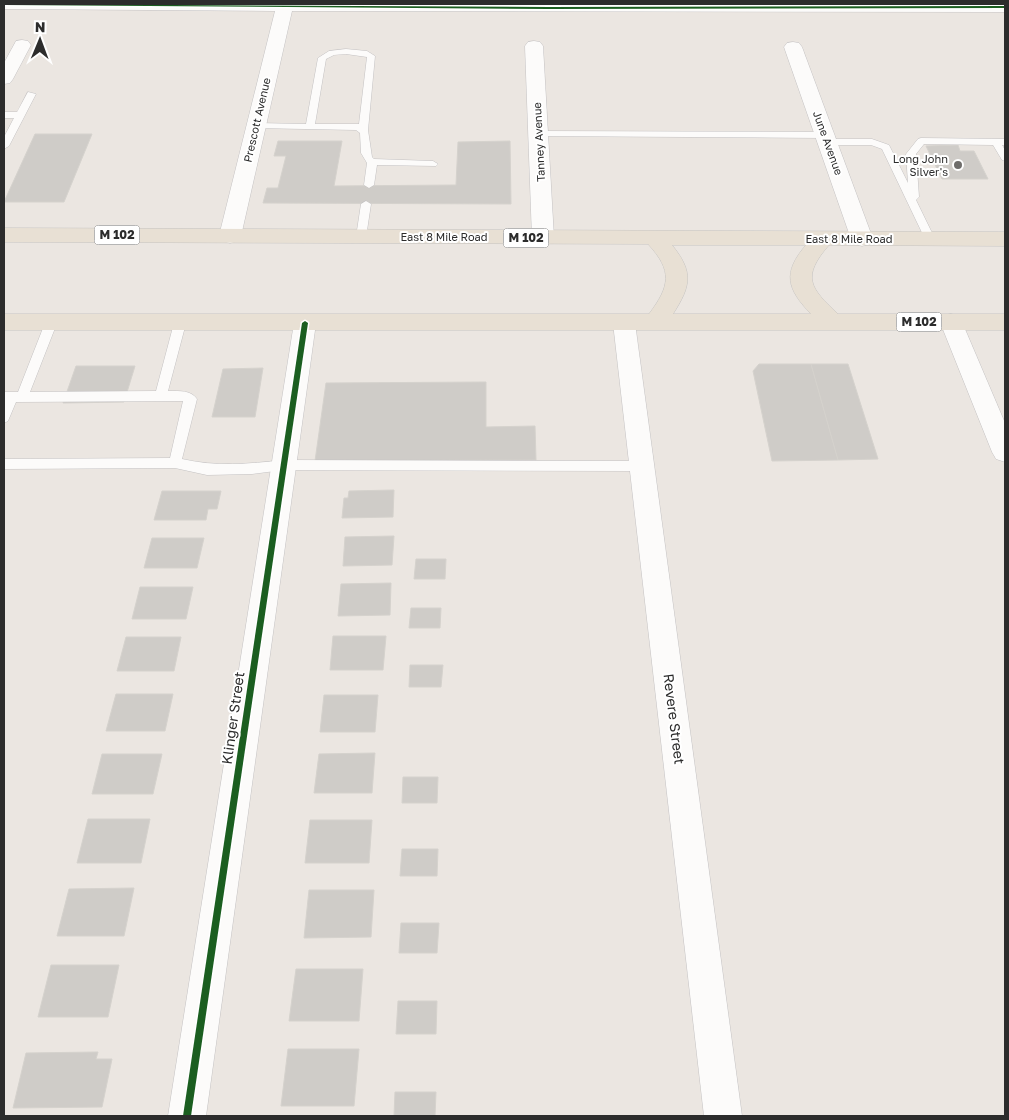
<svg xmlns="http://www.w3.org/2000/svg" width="1009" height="1120" viewBox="0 0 1009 1120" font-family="'Golos Text',sans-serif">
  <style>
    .building { fill: #cfccc8; stroke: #d5d2cd }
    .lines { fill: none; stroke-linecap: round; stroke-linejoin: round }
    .service-casing { stroke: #c4c2c3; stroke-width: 1 }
    .minor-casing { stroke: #c4c2c3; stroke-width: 1 }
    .trunk-casing { stroke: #c6c4c2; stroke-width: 1 }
    .service { fill: #fcfbfa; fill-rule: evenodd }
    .minor { fill: #fcfbfa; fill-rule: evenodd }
    .trunk { fill: #e8e0d4; fill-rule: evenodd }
    .cycleway-casing { stroke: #fff; stroke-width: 3 }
    .cycleway { fill: #1b5e20; fill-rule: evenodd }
    .poi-dot { fill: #6f6d6b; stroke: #fff; stroke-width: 2 }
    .labels { text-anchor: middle; stroke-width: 4; stroke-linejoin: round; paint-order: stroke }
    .far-street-label { font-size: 11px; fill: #2c2c2c; stroke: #fff }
    .far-poi-label { font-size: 11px; fill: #2c2c2c; stroke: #fff; text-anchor: end }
    .shield { fill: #fff; stroke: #6b6b6b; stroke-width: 1 }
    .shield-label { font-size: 12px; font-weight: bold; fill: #2c2c2c }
    .street-label { font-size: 14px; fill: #2c2c2c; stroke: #fff }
  </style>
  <rect width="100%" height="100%" fill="#ebe6e1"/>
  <g class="building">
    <path d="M 35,134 L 92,134 L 64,202 L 4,202 Z"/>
    <path d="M 278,141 L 342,141 L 334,186 L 456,185 L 458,142 L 510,141 L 511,204 L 263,203 L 267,188 L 278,188 L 286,156 L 274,156 Z"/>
    <path d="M 958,145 L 960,151 L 974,151 L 988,179 L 942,179 L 926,146 Z"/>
    <path d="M 759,364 L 811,364 L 838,460 L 772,461 L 753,371 Z"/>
    <path d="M 811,364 L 848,364 L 878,459 L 838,460 Z"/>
    <path d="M 76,366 L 135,366 L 124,402 L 63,403 Z"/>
    <path d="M 263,368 L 255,417 L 212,417 L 223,369 Z"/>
    <path d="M 486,382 L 486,427 L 535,426 L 536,460 L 315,461 L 326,383 Z"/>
    <path d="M 394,490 L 393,517 L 342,518 L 344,498 L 348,498 L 349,491 Z"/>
    <path d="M 162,491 L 221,491 L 217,509 L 208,509 L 206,520 L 154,520 Z"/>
    <path d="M 394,536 L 392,565 L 343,566 L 345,537 Z"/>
    <path d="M 152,538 L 204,538 L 197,568 L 144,568 Z"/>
    <path d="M 416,559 L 446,559 L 445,579 L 414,579 Z"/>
    <path d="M 391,583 L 390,615 L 338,616 L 341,584 Z"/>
    <path d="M 140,587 L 193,587 L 186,619 L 132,619 Z"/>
    <path d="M 411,608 L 441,608 L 440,628 L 409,628 Z"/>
    <path d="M 333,636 L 386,636 L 383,670 L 330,670 Z"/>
    <path d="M 126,637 L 181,637 L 174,671 L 117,671 Z"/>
    <path d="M 410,665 L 443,665 L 441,687 L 409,687 Z"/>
    <path d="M 116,694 L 173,694 L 165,731 L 106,731 Z"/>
    <path d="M 324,695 L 378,695 L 375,732 L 320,732 Z"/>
    <path d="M 375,753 L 372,793 L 314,793 L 319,754 Z"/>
    <path d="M 102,754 L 162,754 L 153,794 L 92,794 Z"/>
    <path d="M 403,777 L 438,777 L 437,803 L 402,803 Z"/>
    <path d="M 88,819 L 150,819 L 141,863 L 77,863 Z"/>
    <path d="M 310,820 L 372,820 L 369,863 L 305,863 Z"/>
    <path d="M 402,849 L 438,849 L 437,876 L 400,876 Z"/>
    <path d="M 134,888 L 124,936 L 57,936 L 69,889 Z"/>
    <path d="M 309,890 L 374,890 L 371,937 L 304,938 Z"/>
    <path d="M 401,923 L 439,923 L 437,953 L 399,953 Z"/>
    <path d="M 51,965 L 119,965 L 108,1017 L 38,1017 Z"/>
    <path d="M 296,969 L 363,969 L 359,1021 L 289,1021 Z"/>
    <path d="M 398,1001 L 437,1001 L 436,1034 L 396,1034 Z"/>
    <path d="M 288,1049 L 359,1049 L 354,1106 L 281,1106 Z"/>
    <path d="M 98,1052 L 96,1059 L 112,1059 L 102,1107 L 13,1108 L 26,1053 Z"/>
    <path d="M 395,1092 L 436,1092 L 435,1116 L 394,1116 Z"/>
  </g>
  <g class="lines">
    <g class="service-casing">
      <g id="service">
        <path d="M 346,49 L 367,51 L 375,56 L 368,130 L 372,157 L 374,159 L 433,161 L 438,164 L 436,166 L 377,165 L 374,185 L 369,188 L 364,185 L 367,163 L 361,153 L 360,133 L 356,130 L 253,128 L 251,126 L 256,123 L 306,124 L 318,58 L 329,51 ZM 346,54 L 367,57 L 359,124 L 315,124 L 326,59 L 334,55 Z"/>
        <path d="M 28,92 L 36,94 L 9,146 L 4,149 L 4,137 L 14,118 L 4,118 L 4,112 L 17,112 Z"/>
        <path d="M 538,131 L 825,132 L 830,135 L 825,138 L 535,136 L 533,134 Z"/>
        <path d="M 921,138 L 1005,139 L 1005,145 L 1002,145 L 1005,150 L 1005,161 L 1002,160 L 993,145 L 924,144 L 916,154 L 919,197 L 916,200 L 935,239 L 930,242 L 925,239 L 882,149 L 871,145 L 828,145 L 823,142 L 828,139 L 872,139 L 889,145 L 908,183 L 906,154 L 918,139 Z"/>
        <path d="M 366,201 L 371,204 L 366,237 L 361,240 L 356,237 L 361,204 Z"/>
        <path d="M 51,319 L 57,323 L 30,392 L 156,391 L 174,323 L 180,319 L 184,320 L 186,323 L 168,391 C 179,391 191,390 197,399 L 182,459 C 216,467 249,464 283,460 L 642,461 L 648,466 L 642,471 L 283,470 L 252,474 L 207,475 L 175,468 L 4,469 L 4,459 L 170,458 L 183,401 L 16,402 L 8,421 L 4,423 L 4,392 L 18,392 L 45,323 Z"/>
      </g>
    </g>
    <g class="minor-casing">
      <g id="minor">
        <path d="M 4,4 L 1005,4 L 1005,12 L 292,11 L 241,236 L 237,241 L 230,243 L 223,241 L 219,236 L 275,11 L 4,9 Z"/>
        <path d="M 22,40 L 28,41 L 31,45 L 13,79 L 10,83 L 4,84 L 4,63 L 16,41 Z"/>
        <path d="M 534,41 L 540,42 L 543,46 L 554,238 L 550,243 L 543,245 L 536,243 L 532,238 L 525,46 L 528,42 Z"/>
        <path d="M 793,42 L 799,43 L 802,47 L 873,239 L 869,244 L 862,246 L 855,244 L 851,239 L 784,47 L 787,43 Z"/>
        <path d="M 951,314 L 959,316 L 962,322 L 1005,423 L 1005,462 L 996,459 L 992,452 L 940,322 L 943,316 Z"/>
        <path d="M 305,315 L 313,317 L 316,323 L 206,1116 L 168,1116 L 294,323 L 297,317 Z"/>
        <path d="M 624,315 L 632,317 L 635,323 L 742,1116 L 704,1116 L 613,323 L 616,317 Z"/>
      </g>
    </g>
    <g class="trunk-casing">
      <path id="trunk" d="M 4,228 L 1005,232 L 1005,246 L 829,245 C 801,277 810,288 838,314 L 1005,314 L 1005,330 L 4,330 L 4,314 L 649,314 C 670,286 673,271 648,244 L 4,242 ZM 672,245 L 806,245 C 782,273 787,289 811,314 L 673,314 C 691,286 694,272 672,245 Z"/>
    </g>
    <use href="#service" class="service"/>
    <use href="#minor" class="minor"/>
    <use href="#trunk" class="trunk"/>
    <g class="cycleway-casing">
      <g id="cycleway">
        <path d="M 4,4 L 549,7 L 1005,6 L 1005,8 L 549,9 L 4,5 Z"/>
        <path d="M 305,321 L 308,323 L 191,1116 L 183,1116 L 302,323 Z"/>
      </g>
    </g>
    <use href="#cycleway" class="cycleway"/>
  </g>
  <circle class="poi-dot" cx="958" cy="165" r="5"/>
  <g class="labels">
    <g class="far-street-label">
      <text transform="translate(257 120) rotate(-77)" y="4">Prescott Avenue</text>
      <text transform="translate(539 142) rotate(-93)" y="4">Tanney Avenue</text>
      <text transform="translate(828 143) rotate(70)" y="4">June Avenue</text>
      <text x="444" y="241">East 8 Mile Road</text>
      <text x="849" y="243">East 8 Mile Road</text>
    </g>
    <g class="far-poi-label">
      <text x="948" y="163">Long John<tspan x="948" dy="13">Silver's</tspan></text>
    </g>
    <g class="shield">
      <rect x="94.5" y="225.5" width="45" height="19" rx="4"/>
      <rect x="503.5" y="228.5" width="45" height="19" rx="4"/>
      <rect x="896.5" y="312.5" width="45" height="19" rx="4"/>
    </g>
    <g class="shield-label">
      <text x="117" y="239">M 102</text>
      <text x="526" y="242">M 102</text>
      <text x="919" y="326">M 102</text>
    </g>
    <g class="street-label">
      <text transform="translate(233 718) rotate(-82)" y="5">Klinger Street</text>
      <text transform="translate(674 719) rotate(83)" y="5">Revere Street</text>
    </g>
  </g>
  <rect width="1009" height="1120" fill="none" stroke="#2c2c2c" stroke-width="10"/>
  <g transform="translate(40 40) rotate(1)" stroke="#ffffff" stroke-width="4" paint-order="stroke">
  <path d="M0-4L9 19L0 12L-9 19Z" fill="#2c2c2c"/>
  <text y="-8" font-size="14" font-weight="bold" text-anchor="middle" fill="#2c2c2c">N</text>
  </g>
</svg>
